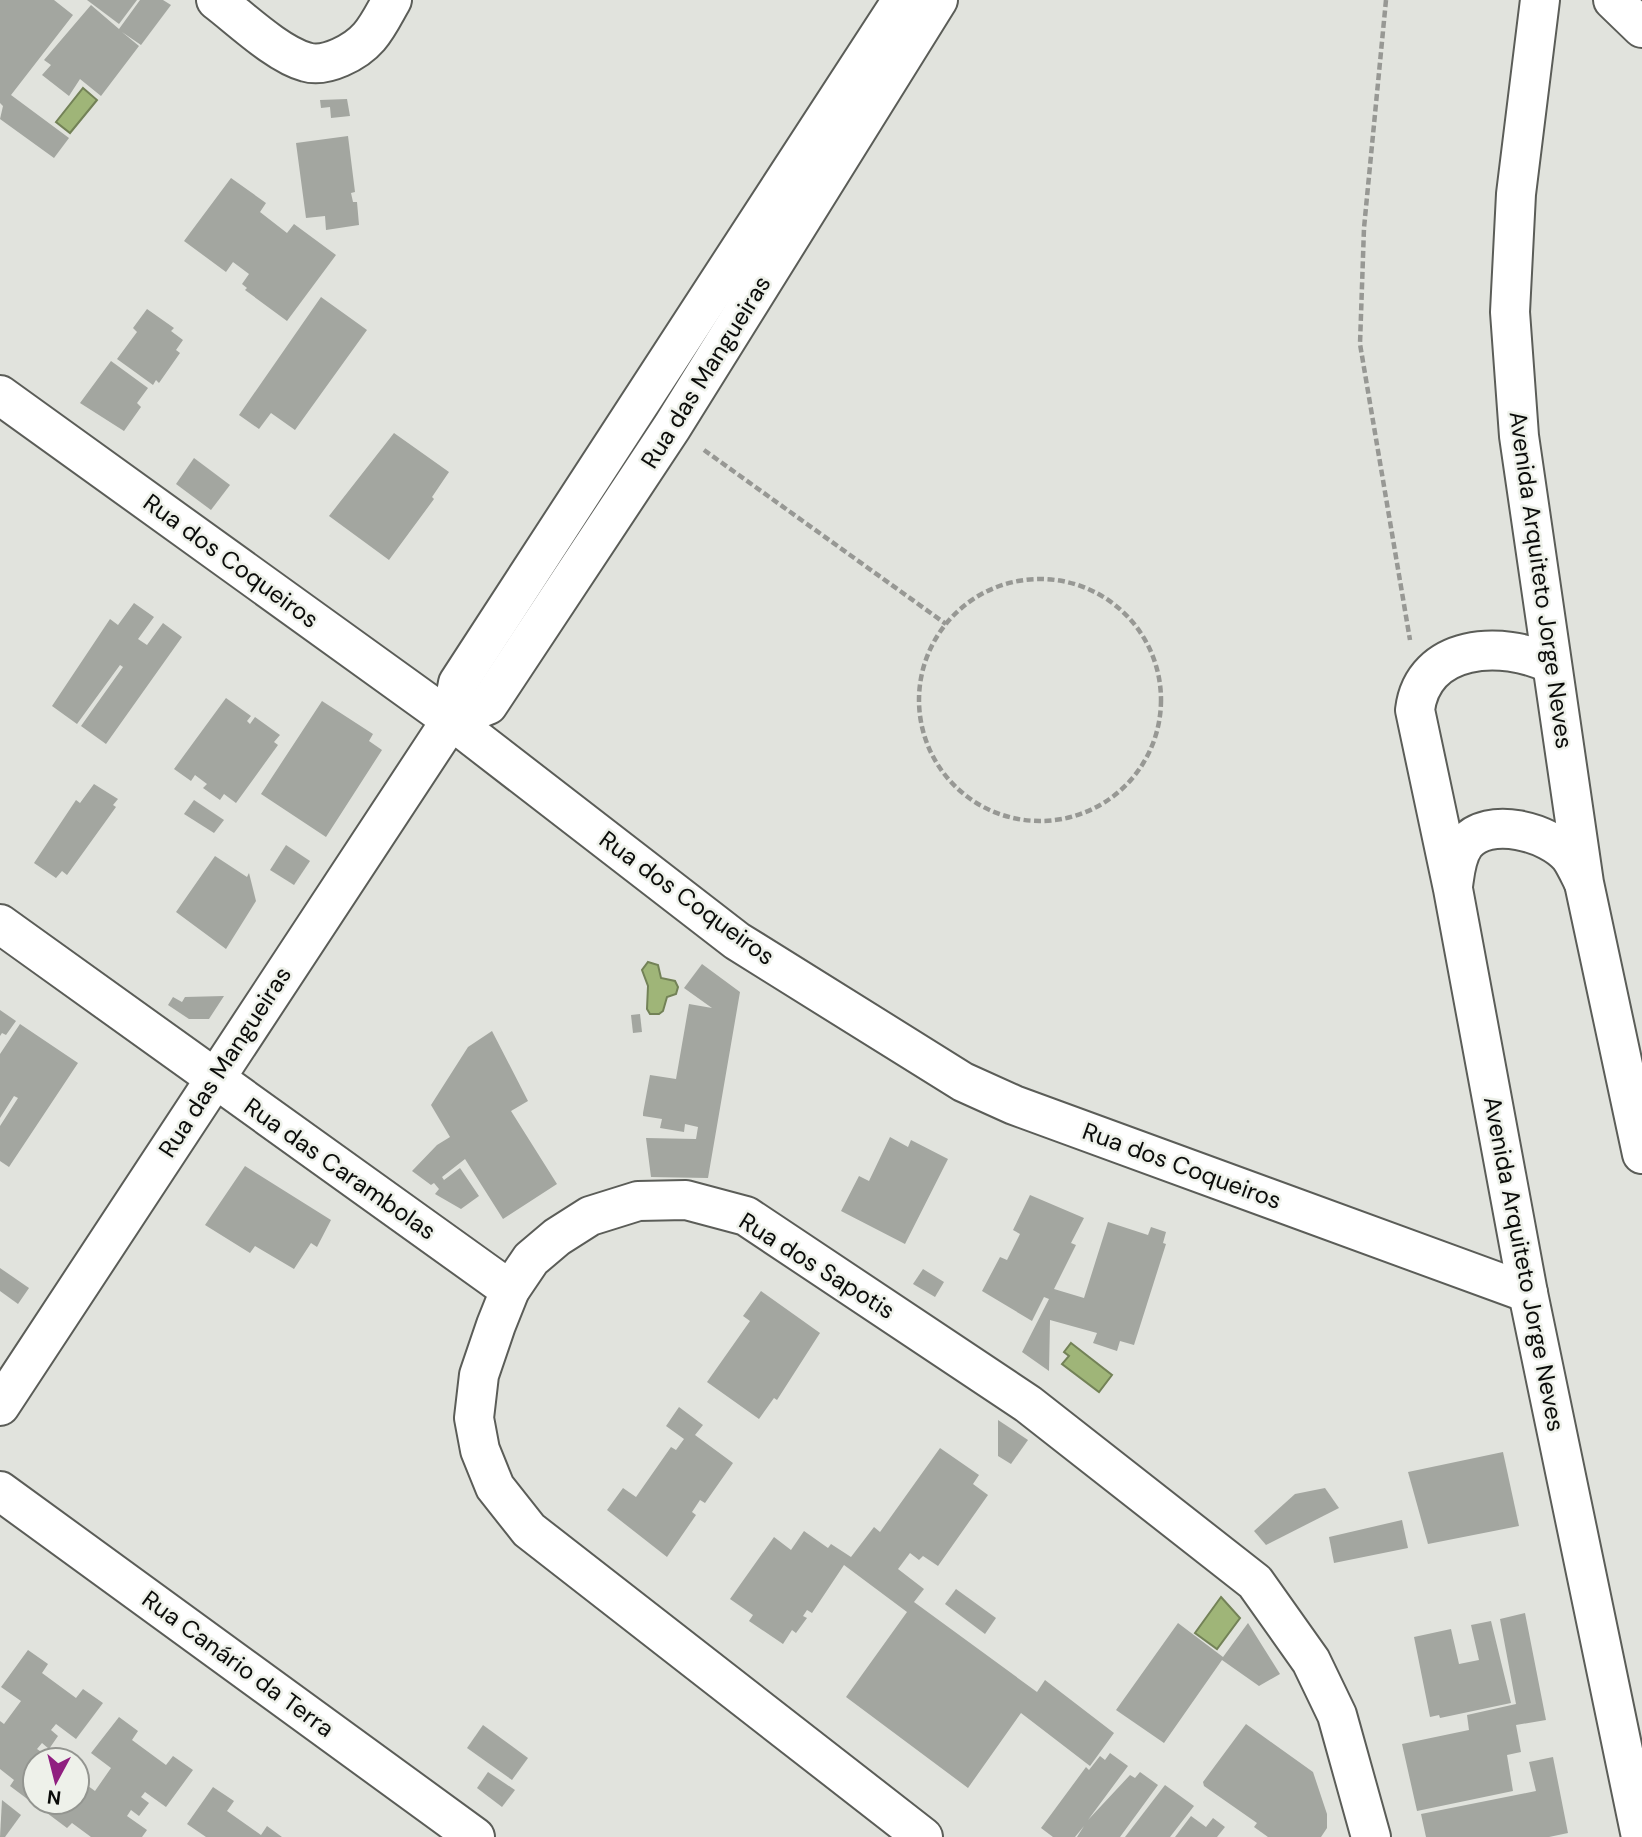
<svg xmlns="http://www.w3.org/2000/svg" width="1642" height="1837" viewBox="0 0 1642 1837" font-family="'DM Sans',sans-serif">
  <style>
    .water { fill: #9fb578; stroke: #738257; stroke-width: 2 }
    .building { fill: #a3a6a0 }
    .lines { fill: none; stroke-linecap: round; stroke-linejoin: round }
    .street-casing { stroke: #5b5d58; stroke-width: 42 }
    .path { stroke: #979894; stroke-width: 4.5; stroke-dasharray: 7 3.5; stroke-linecap: butt }
    .street { stroke: #fff; stroke-width: 38 }
    .labels { text-anchor: middle; stroke-width: 5; stroke-linejoin: round; paint-order: stroke }
    .street-label { font-size: 24px; fill: #0b0c0a; stroke: #eef1ea }
  </style>
  <rect width="100%" height="100%" fill="#e1e3dd"/>
  <g class="water">
    <path d="M 83,88 L 97,100 L 70,133 L 56,122 Z"/>
    <path d="M 648,962 L 658,965 L 661,978 L 675,981 L 678,987 L 676,994 L 667,997 L 663,1011 L 659,1014 L 650,1014 L 647,1009 L 648,986 L 642,970 Z"/>
    <path d="M 1071,1343 L 1112,1375 L 1099,1392 L 1062,1364 L 1069,1356 L 1064,1352 Z"/>
    <path d="M 1221,1597 L 1240,1618 L 1217,1649 L 1195,1633 Z"/>
  </g>
  <g class="building">
    <path d="M 0,0 L 54,0 L 73,15 L 11,95 L 69,138 L 54,158 L 0,119 L 3,106 L 0,103 Z"/>
    <path d="M 87,0 L 137,0 L 119,24 Z"/>
    <path d="M 140,0 L 163,0 L 171,5 L 141,45 L 122,32 L 139,46 L 101,96 L 80,79 L 69,96 L 42,75 L 51,65 L 44,60 L 91,5 L 119,29 Z"/>
    <path d="M 347,99 L 350,116 L 331,118 L 330,107 L 321,108 L 320,100 Z"/>
    <path d="M 348,136 L 355,192 L 351,193 L 353,202 L 357,202 L 359,225 L 326,230 L 325,216 L 306,218 L 296,143 Z"/>
    <path d="M 231,178 L 266,203 L 260,212 L 287,233 L 294,224 L 336,255 L 287,321 L 245,290 L 247,288 L 242,284 L 249,274 L 233,262 L 226,272 L 184,241 Z"/>
    <path d="M 321,297 L 367,330 L 295,430 L 271,413 L 259,429 L 239,415 Z"/>
    <path d="M 147,309 L 174,328 L 171,331 L 183,340 L 176,350 L 180,353 L 159,383 L 156,380 L 153,385 L 117,359 L 137,332 L 133,328 Z"/>
    <path d="M 111,361 L 148,388 L 137,403 L 141,407 L 124,431 L 80,403 Z"/>
    <path d="M 394,433 L 449,472 L 432,497 L 434,499 L 389,560 L 329,516 Z"/>
    <path d="M 194,458 L 230,485 L 211,510 L 176,484 Z"/>
    <path d="M 134,603 L 154,617 L 138,639 L 147,645 L 163,623 L 182,637 L 106,744 L 81,726 L 123,667 L 120,665 L 77,724 L 52,706 L 110,619 L 118,625 Z"/>
    <path d="M 226,698 L 251,716 L 247,721 L 250,724 L 255,717 L 280,735 L 274,742 L 278,745 L 236,803 L 224,794 L 220,800 L 203,788 L 207,784 L 195,775 L 191,781 L 174,769 Z"/>
    <path d="M 322,701 L 373,734 L 369,741 L 382,750 L 326,837 L 261,794 Z"/>
    <path d="M 94,784 L 118,799 L 113,805 L 116,807 L 67,875 L 62,871 L 56,878 L 34,863 L 76,800 L 80,803 Z"/>
    <path d="M 194,800 L 224,820 L 214,833 L 184,814 Z"/>
    <path d="M 286,845 L 310,861 L 294,885 L 270,870 Z"/>
    <path d="M 215,856 L 247,877 L 249,873 L 256,901 L 226,949 L 176,912 Z"/>
    <path d="M 702,964 L 740,992 L 708,1178 L 651,1177 L 646,1138 L 696,1139 L 698,1127 L 685,1124 L 684,1132 L 660,1128 L 662,1119 L 643,1116 L 643,1113 L 650,1075 L 676,1079 L 689,1004 L 712,1008 L 684,988 Z"/>
    <path d="M 224,996 L 209,1019 L 189,1019 L 168,1005 L 173,997 L 182,1002 L 185,997 Z"/>
    <path d="M 0,1010 L 16,1021 L 6,1035 L 2,1033 L 0,1036 Z"/>
    <path d="M 640,1014 L 642,1032 L 633,1033 L 631,1015 Z"/>
    <path d="M 20,1024 L 78,1063 L 9,1167 L 0,1161 L 0,1126 L 18,1098 L 14,1096 L 0,1118 L 0,1054 Z"/>
    <path d="M 492,1031 L 528,1101 L 511,1111 L 557,1184 L 503,1219 L 465,1159 L 442,1177 L 444,1180 L 460,1168 L 479,1196 L 461,1209 L 435,1194 L 439,1189 L 434,1183 L 431,1185 L 412,1171 L 437,1145 L 450,1137 L 431,1105 L 468,1047 Z"/>
    <path d="M 890,1137 L 908,1147 L 911,1140 L 948,1159 L 905,1244 L 841,1211 L 859,1176 L 869,1181 Z"/>
    <path d="M 245,1166 L 331,1220 L 317,1247 L 311,1243 L 294,1269 L 255,1246 L 250,1253 L 205,1225 Z"/>
    <path d="M 1030,1195 L 1084,1218 L 1071,1243 L 1076,1245 L 1054,1289 L 1084,1298 L 1108,1222 L 1148,1235 L 1151,1227 L 1166,1232 L 1163,1243 L 1166,1244 L 1134,1345 L 1120,1341 L 1117,1351 L 1093,1343 L 1097,1333 L 1050,1320 L 1049,1371 L 1022,1352 L 1049,1299 L 1044,1297 L 1032,1321 L 982,1291 L 1000,1257 L 1007,1260 L 1020,1234 L 1013,1230 Z"/>
    <path d="M 0,1268 L 29,1288 L 18,1304 L 0,1291 Z"/>
    <path d="M 923,1269 L 944,1282 L 935,1297 L 913,1284 Z"/>
    <path d="M 761,1291 L 820,1333 L 777,1400 L 774,1398 L 759,1419 L 707,1382 L 750,1321 L 743,1316 Z"/>
    <path d="M 679,1407 L 703,1425 L 695,1435 L 733,1463 L 705,1503 L 700,1500 L 692,1512 L 696,1515 L 667,1557 L 607,1510 L 623,1488 L 636,1497 L 671,1447 L 676,1450 L 684,1439 L 666,1426 Z"/>
    <path d="M 998,1420 L 1028,1440 L 1011,1464 L 998,1456 Z"/>
    <path d="M 940,1448 L 979,1475 L 973,1484 L 988,1495 L 938,1566 L 923,1556 L 919,1560 L 910,1553 L 898,1569 L 924,1589 L 914,1602 L 1037,1692 L 1045,1680 L 1114,1733 L 1090,1766 L 1021,1713 L 968,1788 L 846,1697 L 907,1612 L 844,1565 L 812,1613 L 807,1610 L 803,1616 L 807,1618 L 796,1633 L 792,1630 L 783,1644 L 749,1621 L 753,1615 L 730,1599 L 774,1537 L 791,1550 L 804,1531 L 828,1548 L 831,1544 L 851,1557 L 874,1527 L 880,1532 Z"/>
    <path d="M 1503,1452 L 1519,1526 L 1428,1544 L 1408,1472 Z"/>
    <path d="M 1325,1488 L 1339,1508 L 1266,1545 L 1254,1531 L 1295,1494 Z"/>
    <path d="M 1402,1520 L 1408,1548 L 1334,1563 L 1329,1537 Z"/>
    <path d="M 956,1589 L 996,1618 L 985,1634 L 945,1604 Z"/>
    <path d="M 1525,1613 L 1546,1720 L 1516,1725 L 1521,1752 L 1507,1755 L 1513,1791 L 1417,1811 L 1402,1744 L 1469,1730 L 1467,1715 L 1516,1704 L 1500,1619 Z"/>
    <path d="M 1491,1621 L 1511,1703 L 1440,1718 L 1439,1715 L 1430,1717 L 1414,1637 L 1451,1629 L 1459,1664 L 1479,1660 L 1471,1625 Z"/>
    <path d="M 1178,1623 L 1223,1657 L 1248,1623 L 1280,1674 L 1259,1686 L 1222,1660 L 1164,1743 L 1116,1710 Z"/>
    <path d="M 28,1650 L 48,1664 L 42,1673 L 76,1698 L 83,1689 L 103,1703 L 76,1739 L 56,1724 L 51,1730 L 58,1736 L 49,1749 L 42,1743 L 37,1749 L 53,1760 L 35,1760 L 35,1794 L 30,1801 L 10,1786 L 14,1780 L 0,1769 L 0,1721 L 4,1724 L 21,1701 L 1,1687 Z"/>
    <path d="M 119,1717 L 138,1731 L 132,1740 L 166,1765 L 173,1756 L 193,1770 L 166,1807 L 145,1792 L 141,1797 L 149,1803 L 139,1816 L 131,1810 L 127,1816 L 147,1830 L 142,1837 L 91,1837 L 72,1823 L 67,1828 L 47,1813 L 55,1802 L 77,1802 L 77,1778 L 95,1791 L 111,1768 L 91,1753 Z"/>
    <path d="M 1246,1724 L 1313,1772 L 1327,1814 L 1327,1828 L 1321,1837 L 1268,1837 L 1254,1827 L 1257,1823 L 1204,1786 L 1203,1782 Z"/>
    <path d="M 483,1725 L 528,1758 L 512,1780 L 467,1748 Z"/>
    <path d="M 1110,1753 L 1128,1766 L 1088,1820 L 1130,1775 L 1135,1778 L 1140,1772 L 1158,1785 L 1120,1837 L 1077,1837 L 1084,1826 L 1075,1837 L 1053,1837 L 1041,1828 L 1086,1767 L 1089,1770 L 1100,1756 L 1105,1760 Z"/>
    <path d="M 1553,1757 L 1568,1833 L 1549,1837 L 1426,1837 L 1421,1814 L 1536,1791 L 1529,1762 Z"/>
    <path d="M 488,1772 L 515,1790 L 502,1807 L 477,1788 Z"/>
    <path d="M 1165,1785 L 1194,1806 L 1170,1837 L 1125,1837 Z"/>
    <path d="M 213,1787 L 234,1801 L 227,1811 L 261,1835 L 267,1826 L 282,1837 L 206,1837 L 187,1824 Z"/>
    <path d="M 2,1800 L 21,1815 L 5,1837 L 0,1837 Z"/>
    <path d="M 1191,1816 L 1206,1827 L 1213,1818 L 1225,1827 L 1217,1837 L 1175,1837 Z"/>
  </g>
  <g class="lines">
    <g class="street-casing">
      <g id="street">
        <path d="M 216,0 C 241,19 277,54 306,62 C 326,68 356,52 369,37 C 378,27 385,12 392,0"/>
        <path d="M 1540,0 L 1516,194 L 1510,312 L 1519,436 L 1584,883 L 1642,1154"/>
        <path d="M 1613,0 L 1642,28"/>
        <path d="M 0,395 L 451,720 L 737,941 L 963,1082 L 1014,1105 L 1528,1293"/>
        <path d="M 1551,664 C 1502,640 1423,644 1415,710 L 1453,889 L 1528,1293 L 1641,1837"/>
        <path d="M 451,720 L 488,705 L 672,427 L 938,0"/>
        <path d="M 1453,886 C 1455,872 1456,856 1465,844 C 1488,815 1550,832 1570,857 C 1575,864 1579,873 1583,881"/>
        <path d="M 0,924 L 510,1290"/>
        <path d="M 0,1406 L 451,720 L 458,683 L 902,0"/>
        <path d="M 0,1491 L 475,1837"/>
        <path d="M 923,1837 L 529,1530 L 495,1487 L 480,1450 L 474,1418 L 479,1375 L 496,1325 L 510,1290 L 531,1259 L 557,1237 L 590,1216 L 638,1201 L 686,1200 L 746,1216 L 1028,1404 L 1255,1582 L 1311,1661 L 1337,1715 L 1371,1837"/>
      </g>
    </g>
    <g class="path">
      <path d="M 1386,0 L 1364,228 L 1360,344 L 1410,640"/>
      <path d="M 704,450 L 946,624"/>
      <circle cx="1040" cy="700" r="121"/>
    </g>
    <use href="#street" class="street"/>
  </g>
  <g class="labels">
    <g class="street-label">
      <text transform="translate(706 372) rotate(-58)" y="8">Rua das Mangueiras</text>
      <text transform="translate(231 561) rotate(36)" y="8">Rua dos Coqueiros</text>
      <text transform="translate(1541 580) rotate(82)" y="8">Avenida Arquiteto Jorge Neves</text>
      <text transform="translate(687 898) rotate(36)" y="8">Rua dos Coqueiros</text>
      <text transform="translate(225 1062) rotate(-57)" y="8">Rua das Mangueiras</text>
      <text transform="translate(1182 1166) rotate(20)" y="8">Rua dos Coqueiros</text>
      <text transform="translate(340 1169) rotate(35)" y="8">Rua das Carambolas</text>
      <text transform="translate(1524 1264) rotate(79)" y="8">Avenida Arquiteto Jorge Neves</text>
      <text transform="translate(817 1266) rotate(32)" y="8">Rua dos Sapotis</text>
      <text transform="translate(238 1664) rotate(36)" y="8">Rua Canário da Terra</text>
    </g>
  </g>
  <g transform="translate(56 1781) rotate(187)"><circle r="33" fill="#eef1ea" stroke="#939590" stroke-width="2"/>
  <path d="M0-5L12 26L0 18L-12 26Z" fill="#901f80"/>
  <text y="-10" font-size="19" font-weight="bold" text-anchor="middle" fill="#0b0c0a">N</text>
  </g>
</svg>
